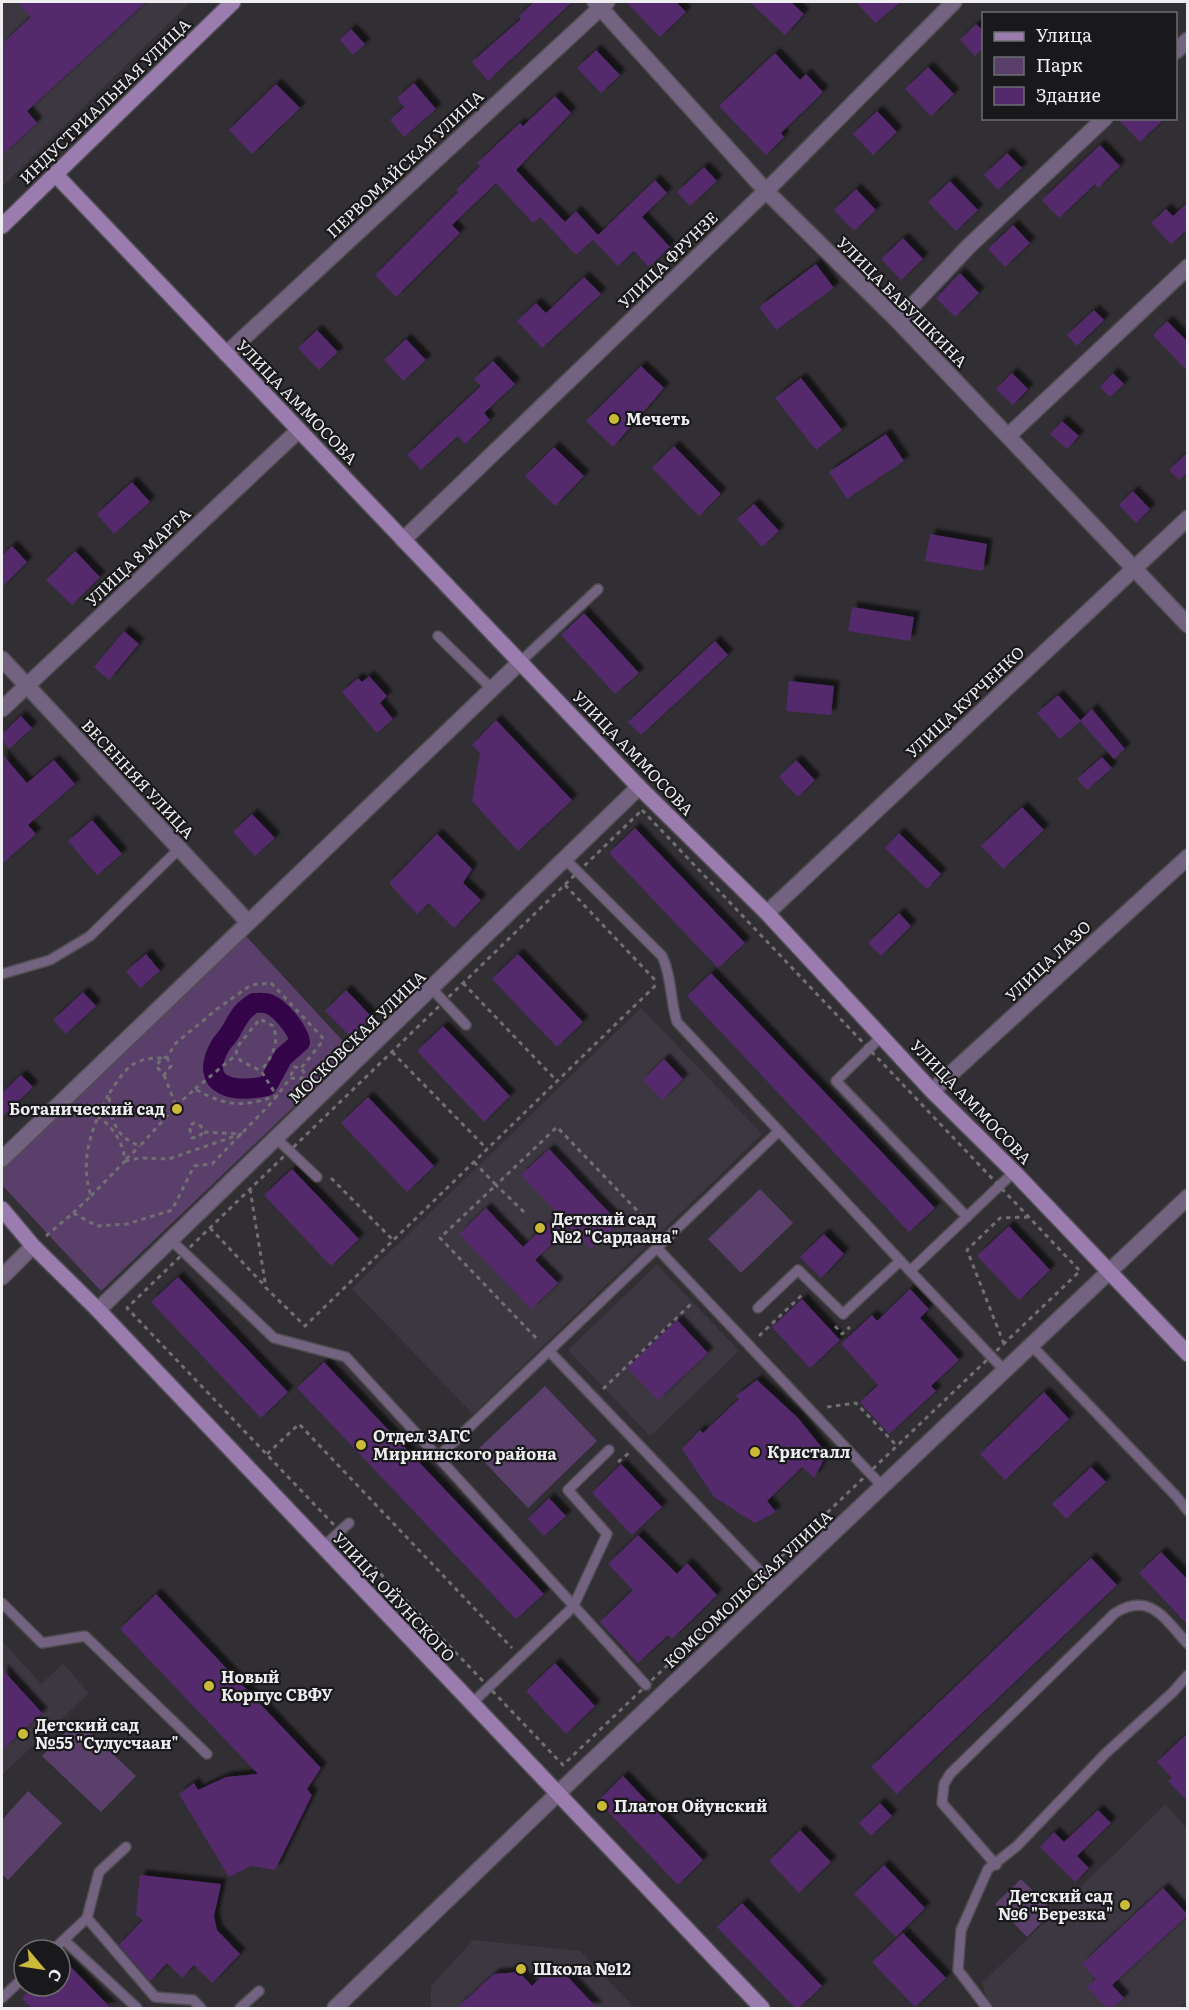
<svg xmlns="http://www.w3.org/2000/svg" width="1189" height="2010" viewBox="0 0 1189 2010" font-family="Literata,serif">
  <style>
    .built { fill: #3d3741 }
    .green { fill: #5a3f6b }
    .lines { fill: none; stroke-linecap: round; stroke-linejoin: round }
    .canal { stroke: #330448; stroke-width: 20 }
    .building { fill: #542a6c; filter: url(#shadow) }
    .service-casing { stroke: #504d52; stroke-width: 12 }
    .minor-casing { stroke: #504d52; stroke-width: 18 }
    .secondary-casing { stroke: #504d52; stroke-width: 18 }
    .path { stroke: #716f73; stroke-width: 3; stroke-dasharray: 4.5 4.5; stroke-linecap: butt }
    .service { stroke: #746281; stroke-width: 9 }
    .minor { stroke: #746281; stroke-width: 15 }
    .secondary { stroke: #9a7dae; stroke-width: 15 }
    .poi-dot { fill: #cbba39; stroke: #19181a; stroke-width: 2 }
    .labels { text-anchor: middle; stroke-width: 4.5; stroke-linejoin: round; paint-order: stroke }
    .street-label { font-size: 16px; fill: #eeedf0; stroke: #19181a }
    .poi-label { font-size: 16px; font-weight: bold; fill: #eeedf0; stroke: #19181a; text-anchor: start }
  </style>
  <defs>
    <filter id="shadow"><feDropShadow dx="5.5" dy="-5.5" stdDeviation="1.5" flood-color="#0009"/></filter>
  </defs>
  <rect width="100%" height="100%" fill="#322f34"/>
  <g class="built">
    <path d="M 2,2 L 190,2 L 2,187 Z"/>
    <path d="M 641,1008 L 762,1134 L 473,1414 L 352,1289 Z"/>
    <path d="M 657,1265 L 739,1351 L 650,1436 L 568,1350 Z"/>
    <path d="M 2,1641 L 41,1684 L 63,1664 L 89,1693 L 2,1775 Z"/>
    <path d="M 1165,1805 L 1187,1828 L 1188,2001 L 1180,2008 L 996,2008 L 987,1999 L 982,1983 Z"/>
    <path d="M 473,1940 L 580,1951 L 635,2008 L 431,2008 L 431,1986 Z"/>
  </g>
  <g class="green">
    <path d="M 245,935 L 352,1051 L 101,1291 L 2,1185 L 2,1166 Z"/>
    <path d="M 760,1189 L 793,1223 L 741,1273 L 708,1239 Z"/>
    <path d="M 545,1386 L 597,1441 L 528,1508 L 475,1452 Z"/>
    <path d="M 77,1720 L 136,1776 L 101,1812 L 42,1756 Z"/>
    <path d="M 28,1791 L 62,1823 L 8,1880 L 2,1874 L 2,1820 Z"/>
    <path d="M 1021,1879 L 1053,1911 L 1027,1937 L 995,1904 Z"/>
  </g>
  <g class="lines">
    <path class="canal" d="M 254,1003 C 258,1003 264,1002 269,1004 C 281,1009 298,1030 300,1042 L 283,1057 L 267,1086 C 236,1093 197,1088 220,1046 C 223,1041 228,1037 231,1031 C 238,1019 241,1011 254,1003 Z"/>
  </g>
  <g class="building">
    <path d="M 17,2 L 146,2 L 27,111 L 37,123 L 2,155 L 2,44 L 31,17 Z"/>
    <path d="M 534,2 L 572,2 L 488,81 L 472,62 L 521,19 L 519,16 Z"/>
    <path d="M 626,2 L 676,2 L 686,12 L 660,37 Z"/>
    <path d="M 750,2 L 791,2 L 804,14 L 785,35 Z"/>
    <path d="M 856,2 L 901,2 L 875,23 Z"/>
    <path d="M 976,24 L 984,31 L 984,47 L 975,56 L 960,40 Z"/>
    <path d="M 351,29 L 365,44 L 353,55 L 340,40 Z"/>
    <path d="M 596,50 L 620,75 L 601,93 L 577,68 Z"/>
    <path d="M 775,53 L 800,80 L 806,74 L 823,92 L 781,133 L 784,137 L 766,155 L 719,106 Z"/>
    <path d="M 928,67 L 954,94 L 931,116 L 905,89 Z"/>
    <path d="M 414,83 L 436,109 L 404,137 L 390,120 L 404,107 L 397,98 Z"/>
    <path d="M 276,84 L 300,108 L 252,154 L 229,130 Z"/>
    <path d="M 555,96 L 571,113 L 516,170 L 565,222 L 576,211 L 598,235 L 655,180 L 667,193 L 642,217 L 670,247 L 649,267 L 634,251 L 618,266 L 593,240 L 576,255 L 540,217 L 533,223 L 496,183 L 452,225 L 460,233 L 396,297 L 375,275 L 458,192 L 456,190 L 480,166 L 477,163 L 520,123 L 523,126 Z"/>
    <path d="M 877,111 L 897,132 L 873,155 L 853,134 Z"/>
    <path d="M 1117,118 L 1165,118 L 1140,142 Z"/>
    <path d="M 1100,145 L 1120,166 L 1098,188 L 1095,184 L 1059,218 L 1042,200 Z"/>
    <path d="M 1007,153 L 1022,168 L 998,190 L 984,175 Z"/>
    <path d="M 704,167 L 717,181 L 690,206 L 677,192 Z"/>
    <path d="M 950,181 L 978,210 L 956,231 L 928,202 Z"/>
    <path d="M 856,189 L 876,210 L 854,231 L 834,210 Z"/>
    <path d="M 1188,202 L 1188,229 L 1171,244 L 1151,223 L 1166,209 L 1173,216 Z"/>
    <path d="M 1013,225 L 1030,243 L 1005,267 L 988,249 Z"/>
    <path d="M 903,238 L 923,259 L 901,280 L 881,259 Z"/>
    <path d="M 816,264 L 834,288 L 776,330 L 759,307 Z"/>
    <path d="M 960,273 L 979,293 L 955,317 L 936,298 Z"/>
    <path d="M 584,277 L 601,294 L 542,348 L 517,321 L 536,303 L 546,313 Z"/>
    <path d="M 1094,310 L 1104,320 L 1077,346 L 1067,335 Z"/>
    <path d="M 1167,321 L 1188,342 L 1188,372 L 1153,335 Z"/>
    <path d="M 317,330 L 338,352 L 319,370 L 298,348 Z"/>
    <path d="M 406,339 L 426,360 L 403,381 L 384,360 Z"/>
    <path d="M 493,361 L 515,384 L 484,413 L 490,420 L 465,444 L 458,436 L 421,470 L 407,455 L 481,386 L 474,379 Z"/>
    <path d="M 641,366 L 664,388 L 613,447 L 586,421 Z"/>
    <path d="M 1012,373 L 1028,389 L 1013,405 L 996,389 Z"/>
    <path d="M 1113,373 L 1124,384 L 1110,397 L 1100,387 Z"/>
    <path d="M 801,378 L 842,430 L 816,450 L 775,398 Z"/>
    <path d="M 1062,421 L 1079,436 L 1067,449 L 1050,434 Z"/>
    <path d="M 886,434 L 904,461 L 847,499 L 829,472 Z"/>
    <path d="M 674,446 L 721,494 L 699,516 L 652,468 Z"/>
    <path d="M 554,447 L 584,476 L 555,506 L 525,476 Z"/>
    <path d="M 1188,452 L 1188,472 L 1179,480 L 1169,470 Z"/>
    <path d="M 132,482 L 150,502 L 114,534 L 97,514 Z"/>
    <path d="M 1133,491 L 1150,509 L 1136,523 L 1119,505 Z"/>
    <path d="M 754,504 L 779,531 L 762,547 L 737,519 Z"/>
    <path d="M 930,534 L 987,544 L 983,571 L 925,561 Z"/>
    <path d="M 12,546 L 27,562 L 2,587 L 2,556 Z"/>
    <path d="M 75,551 L 100,577 L 72,605 L 46,580 Z"/>
    <path d="M 852,607 L 914,617 L 910,641 L 848,631 Z"/>
    <path d="M 584,613 L 639,673 L 615,694 L 561,635 Z"/>
    <path d="M 124,631 L 139,644 L 109,680 L 94,667 Z"/>
    <path d="M 715,641 L 728,655 L 641,735 L 628,722 Z"/>
    <path d="M 369,676 L 387,696 L 380,703 L 393,719 L 377,733 L 342,692 L 358,678 L 362,682 Z"/>
    <path d="M 789,681 L 834,686 L 831,715 L 786,711 Z"/>
    <path d="M 1058,695 L 1081,721 L 1060,739 L 1037,713 Z"/>
    <path d="M 1092,709 L 1125,749 L 1114,759 L 1080,721 Z"/>
    <path d="M 21,716 L 32,728 L 9,749 L 2,740 L 2,734 Z"/>
    <path d="M 496,720 L 572,800 L 518,851 L 472,801 L 480,753 L 472,745 Z"/>
    <path d="M 2,754 L 27,783 L 54,760 L 75,784 L 28,825 L 36,834 L 2,864 Z"/>
    <path d="M 1102,757 L 1112,768 L 1087,790 L 1077,779 Z"/>
    <path d="M 796,760 L 815,780 L 798,797 L 779,777 Z"/>
    <path d="M 1022,807 L 1044,830 L 1003,869 L 981,846 Z"/>
    <path d="M 252,814 L 275,838 L 255,856 L 233,832 Z"/>
    <path d="M 92,820 L 122,854 L 97,875 L 68,841 Z"/>
    <path d="M 635,828 L 745,943 L 718,968 L 609,853 Z"/>
    <path d="M 899,833 L 941,874 L 927,889 L 885,848 Z"/>
    <path d="M 437,834 L 472,869 L 463,883 L 481,900 L 454,928 L 429,903 L 417,914 L 389,883 Z"/>
    <path d="M 899,913 L 911,926 L 881,956 L 868,943 Z"/>
    <path d="M 146,954 L 160,971 L 140,988 L 126,971 Z"/>
    <path d="M 518,954 L 583,1022 L 557,1047 L 492,979 Z"/>
    <path d="M 711,973 L 935,1208 L 909,1232 L 687,996 Z"/>
    <path d="M 346,990 L 373,1018 L 352,1038 L 325,1011 Z"/>
    <path d="M 83,992 L 96,1006 L 66,1034 L 53,1020 Z"/>
    <path d="M 443,1026 L 510,1096 L 484,1122 L 417,1051 Z"/>
    <path d="M 664,1059 L 683,1079 L 662,1100 L 643,1080 Z"/>
    <path d="M 21,1075 L 33,1087 L 2,1117 L 2,1093 Z"/>
    <path d="M 368,1097 L 434,1166 L 407,1192 L 341,1123 Z"/>
    <path d="M 549,1149 L 619,1223 L 591,1249 L 570,1227 L 535,1260 L 558,1283 L 531,1309 L 459,1234 L 486,1208 L 523,1247 L 558,1214 L 521,1175 Z"/>
    <path d="M 292,1169 L 359,1239 L 331,1266 L 264,1195 Z"/>
    <path d="M 1009,1226 L 1050,1270 L 1019,1300 L 977,1256 Z"/>
    <path d="M 824,1234 L 844,1254 L 821,1278 L 800,1257 Z"/>
    <path d="M 178,1277 L 288,1392 L 261,1418 L 151,1302 Z"/>
    <path d="M 910,1289 L 929,1309 L 920,1318 L 959,1360 L 931,1386 L 936,1391 L 889,1434 L 860,1402 L 878,1385 L 841,1344 L 872,1315 L 877,1321 Z"/>
    <path d="M 802,1299 L 840,1340 L 810,1368 L 772,1327 Z"/>
    <path d="M 677,1320 L 708,1353 L 658,1400 L 627,1368 Z"/>
    <path d="M 324,1362 L 544,1594 L 516,1619 L 297,1388 Z"/>
    <path d="M 757,1380 L 798,1418 L 827,1454 L 814,1478 L 802,1467 L 767,1501 L 776,1512 L 755,1523 L 714,1497 L 682,1449 L 700,1430 L 703,1433 L 739,1399 L 736,1396 Z"/>
    <path d="M 1044,1392 L 1069,1419 L 1005,1480 L 980,1454 Z"/>
    <path d="M 621,1464 L 662,1507 L 632,1535 L 592,1493 Z"/>
    <path d="M 1091,1467 L 1106,1482 L 1066,1519 L 1052,1504 Z"/>
    <path d="M 549,1498 L 566,1516 L 544,1536 L 528,1519 Z"/>
    <path d="M 638,1535 L 677,1574 L 687,1563 L 717,1595 L 672,1639 L 668,1635 L 638,1663 L 600,1622 L 633,1590 L 608,1564 Z"/>
    <path d="M 1161,1552 L 1188,1580 L 1188,1625 L 1139,1573 Z"/>
    <path d="M 1091,1558 L 1117,1585 L 897,1794 L 871,1767 Z"/>
    <path d="M 156,1594 L 321,1768 L 307,1789 L 312,1795 L 275,1870 L 251,1866 L 229,1877 L 179,1794 L 194,1783 L 198,1790 L 226,1777 L 258,1774 L 120,1629 Z"/>
    <path d="M 555,1663 L 595,1706 L 566,1734 L 526,1691 Z"/>
    <path d="M 2,1669 L 42,1713 L 2,1750 Z"/>
    <path d="M 1188,1733 L 1188,1802 L 1168,1781 L 1172,1778 L 1157,1762 Z"/>
    <path d="M 623,1776 L 703,1860 L 678,1885 L 598,1801 Z"/>
    <path d="M 880,1803 L 892,1816 L 871,1836 L 859,1823 Z"/>
    <path d="M 1098,1810 L 1111,1823 L 1077,1856 L 1089,1868 L 1075,1882 L 1040,1847 L 1054,1832 L 1064,1842 Z"/>
    <path d="M 800,1830 L 831,1862 L 799,1893 L 769,1861 Z"/>
    <path d="M 884,1865 L 925,1908 L 896,1937 L 854,1894 Z"/>
    <path d="M 140,1875 L 221,1884 L 214,1916 L 217,1930 L 240,1954 L 212,1983 L 194,1965 L 182,1978 L 167,1963 L 150,1981 L 119,1945 L 143,1920 L 136,1915 Z"/>
    <path d="M 1163,1888 L 1188,1915 L 1112,1985 L 1124,1998 L 1112,2008 L 1107,2008 L 1087,1987 L 1096,1979 L 1082,1964 Z"/>
    <path d="M 742,1903 L 822,1986 L 799,2008 L 795,2008 L 717,1927 Z"/>
    <path d="M 903,1933 L 946,1978 L 915,2007 L 872,1962 Z"/>
    <path d="M 60,1956 L 111,2008 L 31,2008 L 22,1998 L 34,1986 L 60,1986 Z"/>
    <path d="M 519,1972 L 532,1986 L 544,1974 L 566,1975 L 597,2008 L 457,2008 L 494,1974 Z"/>
  </g>
  <g class="lines">
    <g class="service-casing">
      <g id="service">
        <path d="M 438,636 L 492,689"/>
        <path d="M 519,663 L 598,589"/>
        <path d="M 565,859 L 662,956 C 672,977 670,1000 677,1022 L 910,1271 L 1014,1172"/>
        <path d="M 2,974 L 50,960 L 90,936 L 179,849"/>
        <path d="M 432,989 L 466,1025"/>
        <path d="M 882,1036 L 836,1081 L 967,1217"/>
        <path d="M 277,1139 L 317,1177"/>
        <path d="M 172,1241 L 274,1338 L 346,1357 L 438,1457 L 779,1131"/>
        <path d="M 657,1248 L 883,1487"/>
        <path d="M 910,1271 L 1006,1372"/>
        <path d="M 758,1308 L 798,1270 L 843,1314 L 900,1261"/>
        <path d="M 1032,1346 L 1176,1496 L 1188,1511"/>
        <path d="M 549,1351 L 776,1588"/>
        <path d="M 438,1457 L 646,1685"/>
        <path d="M 323,1547 L 349,1523"/>
        <path d="M 2,1603 L 42,1643 L 85,1636 L 207,1754"/>
        <path d="M 470,1705 L 573,1607 L 607,1534 L 568,1490 L 609,1450"/>
        <path d="M 126,1847 L 99,1872 L 87,1918 L 155,1997 L 193,2000 L 201,2008"/>
        <path d="M 996,1865 L 942,1803 L 944,1784 L 950,1774 L 1115,1613 C 1151,1591 1165,1620 1188,1644"/>
        <path d="M 64,1940 L 137,2008"/>
        <path d="M 53,1950 L 87,1918"/>
        <path d="M 2,1998 L 24,1977"/>
        <path d="M 240,2008 L 259,1991"/>
        <path d="M 987,2008 L 958,1970 L 961,1930 L 988,1869 L 1017,1846 L 1106,1753 L 1172,1693 L 1188,1675"/>
      </g>
    </g>
    <g class="minor-casing">
      <g id="minor">
        <path d="M 595,2 L 766,191 L 898,321 L 1188,625"/>
        <path d="M 1176,51 L 1188,40"/>
        <path d="M 898,321 L 969,246 L 1105,118"/>
        <path d="M 226,354 L 607,2"/>
        <path d="M 1008,436 L 1188,267"/>
        <path d="M 403,540 L 766,191 L 954,2"/>
        <path d="M 2,659 L 248,922"/>
        <path d="M 2,709 L 299,430"/>
        <path d="M 767,913 L 1188,518"/>
        <path d="M 932,1091 L 1188,857"/>
        <path d="M 2,1159 L 519,663"/>
        <path d="M 2,1277 L 33,1246"/>
        <path d="M 98,1310 L 639,787"/>
        <path d="M 335,2008 L 575,1777 L 1188,1197"/>
      </g>
    </g>
    <g class="secondary-casing">
      <g id="secondary">
        <path d="M 55,174 L 639,787 L 767,913 L 932,1091 L 1014,1172 L 1188,1354"/>
        <path d="M 2,226 L 233,2"/>
        <path d="M 2,1209 L 33,1246 L 98,1310 L 762,2008"/>
      </g>
    </g>
    <g class="path">
      <path d="M 642,810 L 1080,1271 L 563,1765 L 127,1308 Z"/>
      <path d="M 565,885 L 655,980"/>
      <path d="M 463,983 L 557,1081"/>
      <path d="M 392,1052 L 487,1149"/>
      <path d="M 167,1057 L 171,1066 L 164,1075 L 156,1066 L 162,1058 L 167,1057 L 176,1043 L 217,1009 L 251,985 L 271,983 L 322,1037 L 323,1041 L 301,1068"/>
      <path d="M 162,1058 C 131,1057 124,1071 109,1094 C 110,1118 115,1137 140,1146 L 176,1106 L 164,1075"/>
      <path d="M 195,1089 L 236,1055 L 237,1047 L 260,1019 L 273,1026 C 280,1042 272,1057 261,1071"/>
      <path d="M 176,1106 L 195,1089 C 227,1107 242,1107 277,1096 L 261,1071 L 241,1061 L 236,1055"/>
      <path d="M 126,1159 L 140,1146"/>
      <path d="M 125,1161 L 141,1158 L 169,1159 L 241,1134 L 204,1132 L 201,1126 L 194,1123 L 189,1126 L 192,1138 L 198,1137 L 204,1132"/>
      <path d="M 474,1162 L 496,1185 L 440,1238 L 539,1341"/>
      <path d="M 331,1178 L 393,1240"/>
      <path d="M 250,1189 L 266,1288 L 305,1326 L 656,985"/>
      <path d="M 91,1196 L 125,1161 C 123,1141 113,1128 98,1116"/>
      <path d="M 524,1212 L 496,1185 L 557,1127 L 650,1224"/>
      <path d="M 73,1213 L 91,1196 C 79,1159 92,1128 108,1095"/>
      <path d="M 210,1228 L 265,1286"/>
      <path d="M 46,1236 L 73,1213 L 97,1226 L 127,1224 L 172,1210 L 194,1166 L 212,1164 L 274,1100 L 290,1078 L 301,1079 L 305,1074 L 301,1068 L 294,1067 L 290,1078"/>
      <path d="M 835,1326 L 842,1334 L 850,1327"/>
      <path d="M 759,1336 L 804,1293"/>
      <path d="M 1004,1344 L 967,1250 L 1000,1218 L 1028,1217"/>
      <path d="M 603,1389 L 691,1304"/>
      <path d="M 827,1407 L 856,1403 L 897,1446"/>
      <path d="M 267,1454 L 299,1424 L 512,1648"/>
      <path d="M 618,1462 L 629,1453"/>
    </g>
    <use href="#service" class="service"/>
    <use href="#minor" class="minor"/>
    <use href="#secondary" class="secondary"/>
  </g>
  <g class="poi-dot">
    <circle cx="614" cy="419" r="6"/>
    <circle cx="177" cy="1109" r="6"/>
    <circle cx="540" cy="1228" r="6"/>
    <circle cx="361" cy="1445" r="6"/>
    <circle cx="755" cy="1452" r="6"/>
    <circle cx="209" cy="1686" r="6"/>
    <circle cx="23" cy="1734" r="6"/>
    <circle cx="602" cy="1806" r="6"/>
    <circle cx="1125" cy="1905" r="6"/>
    <circle cx="521" cy="1969" r="6"/>
  </g>
  <g class="labels">
    <g class="street-label">
      <text transform="translate(105 101) rotate(-44)" y="6">ИНДУСТРИАЛЬНАЯ УЛИЦА</text>
      <text transform="translate(405 164) rotate(-43)" y="6">ПЕРВОМАЙСКАЯ УЛИЦА</text>
      <text transform="translate(668 260) rotate(-44)" y="6">УЛИЦА ФРУНЗЕ</text>
      <text transform="translate(902 302) rotate(45)" y="6">УЛИЦА БАБУШКИНА</text>
      <text transform="translate(297 402) rotate(46)" y="6">УЛИЦА АММОСОВА</text>
      <text transform="translate(138 557) rotate(-43)" y="6">УЛИЦА 8 МАРТА</text>
      <text transform="translate(965 702) rotate(-43)" y="6">УЛИЦА КУРЧЕНКО</text>
      <text transform="translate(633 753) rotate(46)" y="6">УЛИЦА АММОСОВА</text>
      <text transform="translate(138 779) rotate(47)" y="6">ВЕСЕННЯЯ УЛИЦА</text>
      <text transform="translate(1048 961) rotate(-43)" y="6">УЛИЦА ЛАЗО</text>
      <text transform="translate(357 1037) rotate(-44)" y="6">МОСКОВСКАЯ УЛИЦА</text>
      <text transform="translate(971 1102) rotate(46)" y="6">УЛИЦА АММОСОВА</text>
      <text transform="translate(748 1589) rotate(-43)" y="6">КОМСОМОЛЬСКАЯ УЛИЦА</text>
      <text transform="translate(394 1597) rotate(47)" y="6">УЛИЦА ОЙУНСКОГО</text>
    </g>
    <g class="poi-label">
      <text x="626" y="425">Мечеть</text>
      <text x="165" y="1115" text-anchor="end">Ботанический сад</text>
      <text x="552" y="1225">Детский сад<tspan x="552" dy="18">№2 "Сардаана"</tspan></text>
      <text x="373" y="1442">Отдел ЗАГС<tspan x="373" dy="18">Мирнинского района</tspan></text>
      <text x="767" y="1458">Кристалл</text>
      <text x="221" y="1683">Новый<tspan x="221" dy="18">Корпус СВФУ</tspan></text>
      <text x="35" y="1731">Детский сад<tspan x="35" dy="18">№55 "Сулусчаан"</tspan></text>
      <text x="614" y="1812">Платон Ойунский</text>
      <text x="1113" y="1902" text-anchor="end">Детский сад<tspan x="1113" dy="18">№6 "Березка"</tspan></text>
      <text x="533" y="1975">Школа №12</text>
    </g>
  </g>
  <rect width="1189" height="2010" fill="none" stroke="#eeedf0" stroke-width="6"/>
  <rect x="982" y="12" width="195" height="108" fill="#19181a" stroke="#6e6d70" stroke-width="1.5"/>
  <rect x="994" y="32" width="30" height="9" fill="#9a7dae" stroke="#6e6d70" stroke-width="1.5"/>
  <text x="1036" y="42" font-size="18" fill="#eeedf0">Улица</text>
  <rect x="994" y="57" width="30" height="18" fill="#5a3f6b" stroke="#6e6d70" stroke-width="1.5"/>
  <text x="1036" y="72" font-size="18" fill="#eeedf0">Парк</text>
  <rect x="994" y="87" width="30" height="18" fill="#542a6c" stroke="#6e6d70" stroke-width="1.5"/>
  <text x="1036" y="102" font-size="18" fill="#eeedf0">Здание</text>
  <g transform="translate(42 1968) rotate(119)"><circle r="28" fill="#19181a" stroke="#6e6d70" stroke-width="1.5"/>
  <path d="M0-4.5L10 22L0 15L-10 22Z" fill="#cbba39"/>
  <text y="-9" font-size="16" font-weight="bold" text-anchor="middle" fill="#eeedf0">С</text>
  </g>
</svg>
